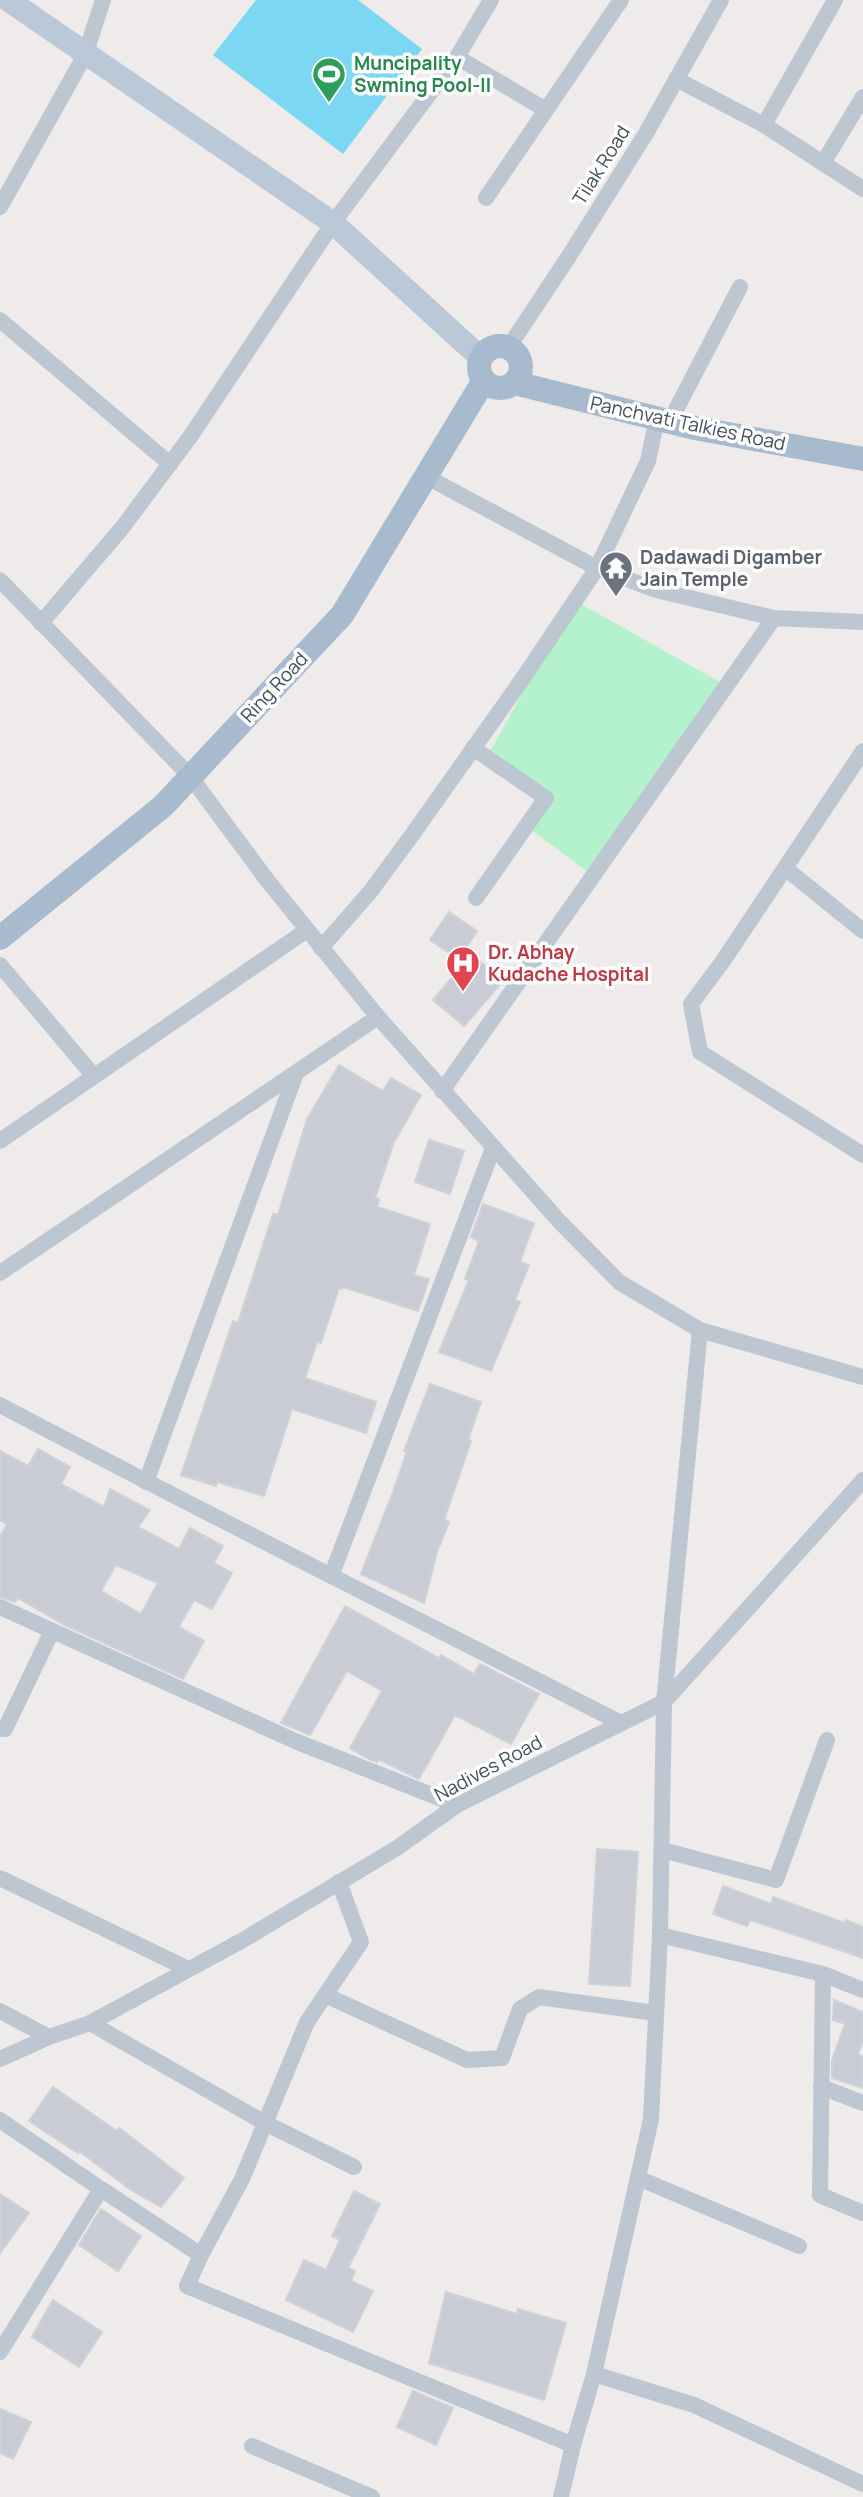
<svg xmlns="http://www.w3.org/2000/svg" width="863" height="2497" viewBox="0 0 863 2497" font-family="Manrope,sans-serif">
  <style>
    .green { fill: #b3f2cd }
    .water { fill: #7cd7f3 }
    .building { fill: #c9ccd4; stroke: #ced1d8; stroke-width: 2; fill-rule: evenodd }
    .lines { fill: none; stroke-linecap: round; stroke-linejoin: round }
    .minor { stroke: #bcc7d2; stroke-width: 16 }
    .secondary { stroke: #bbc8d7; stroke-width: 23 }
    .primary { stroke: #a7bace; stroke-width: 24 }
    .labels { text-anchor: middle; stroke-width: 7; stroke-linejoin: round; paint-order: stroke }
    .leisure-label { font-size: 19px; font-weight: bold; fill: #27864d; stroke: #fff; text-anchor: start }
    .street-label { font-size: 19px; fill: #424e5a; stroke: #fff }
    .worship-label { font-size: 19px; font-weight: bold; fill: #5b616d; stroke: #fff; text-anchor: start }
    .health-label { font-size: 19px; font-weight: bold; fill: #be3a42; stroke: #fff; text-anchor: start }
  </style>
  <rect width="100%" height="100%" fill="#eeebea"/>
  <path class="green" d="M 574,600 L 727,686 L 593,876 L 526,826 L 545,798 L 487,757 Z"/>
  <path class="water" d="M 256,0 L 358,0 L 422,49 L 343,154 L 213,55 Z"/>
  <g class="building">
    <path d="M 449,912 L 477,931 L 459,959 L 430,940 Z"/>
    <path d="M 472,954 L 503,981 L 464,1026 L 433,1000 Z"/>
    <path d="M 339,1065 L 383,1091 L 391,1078 L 421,1095 L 394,1142 L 375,1198 L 379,1199 L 377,1207 L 430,1224 L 414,1275 L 429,1279 L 418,1311 L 343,1287 L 342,1289 L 339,1288 L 321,1343 L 317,1342 L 305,1378 L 376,1402 L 366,1433 L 292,1409 L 264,1496 L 217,1482 L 216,1486 L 181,1475 L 233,1321 L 238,1323 L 273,1214 L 278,1215 L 307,1119 Z"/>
    <path d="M 429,1140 L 464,1151 L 450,1194 L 415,1182 Z"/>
    <path d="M 483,1204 L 534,1223 L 520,1262 L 529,1265 L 515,1300 L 520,1302 L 491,1371 L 439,1352 L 469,1280 L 465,1279 L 479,1241 L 471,1237 Z"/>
    <path d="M 430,1384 L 481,1402 L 468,1440 L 471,1441 L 444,1520 L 449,1522 L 437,1552 L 424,1603 L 361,1574 L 393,1492 L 407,1452 L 404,1451 Z"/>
    <path d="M 38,1449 L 70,1467 L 61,1484 L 104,1507 L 110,1489 L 150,1510 L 138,1527 L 179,1549 L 190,1528 L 223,1546 L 214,1563 L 232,1573 L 212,1609 L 194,1600 L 179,1627 L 204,1641 L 183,1679 L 63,1624 L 18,1598 L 15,1602 L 0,1597 L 0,1537 L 7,1524 L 0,1520 L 0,1451 L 28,1466 ZM 116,1565 L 158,1583 L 141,1614 L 101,1591 Z"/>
    <path d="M 345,1606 L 439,1658 L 441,1655 L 474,1674 L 480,1664 L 539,1694 L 511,1744 L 455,1715 L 419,1779 L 378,1759 L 377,1762 L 371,1760 L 350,1748 L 382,1691 L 347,1671 L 310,1735 L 281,1723 Z"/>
    <path d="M 597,1849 L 638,1852 L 630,1986 L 589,1984 Z"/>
    <path d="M 723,1886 L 771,1904 L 773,1897 L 845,1923 L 846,1920 L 863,1927 L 863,1958 L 750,1920 L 747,1926 L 713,1914 Z"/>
    <path d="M 834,2000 L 863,2012 L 863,2040 L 858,2054 L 863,2057 L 863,2088 L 832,2078 L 832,2060 L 845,2024 L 833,2020 Z"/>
    <path d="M 53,2087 L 117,2131 L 119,2128 L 184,2178 L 161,2207 L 131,2190 L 79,2151 L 78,2153 L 29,2121 Z"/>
    <path d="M 354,2191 L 380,2204 L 348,2268 L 355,2271 L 351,2281 L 373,2291 L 353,2332 L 286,2300 L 304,2260 L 326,2270 L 340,2240 L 332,2236 Z"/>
    <path d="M 0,2194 L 29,2213 L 0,2253 Z"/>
    <path d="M 101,2209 L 141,2236 L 118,2271 L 79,2245 Z"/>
    <path d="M 446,2292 L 517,2314 L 518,2309 L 566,2323 L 544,2400 L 429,2363 Z"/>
    <path d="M 53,2300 L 102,2332 L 79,2367 L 32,2337 Z"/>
    <path d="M 413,2391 L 453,2408 L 436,2445 L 397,2427 Z"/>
    <path d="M 0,2409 L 31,2422 L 13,2459 L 0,2453 Z"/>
  </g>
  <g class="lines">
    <g class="minor">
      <path d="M 457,57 L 546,110"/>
      <path d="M 676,79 L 764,125 L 863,189"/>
      <path d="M 764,125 L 835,0"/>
      <path d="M 823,163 L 863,97"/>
      <path d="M 486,198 L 621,0"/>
      <path d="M 0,207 L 85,55 L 103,0"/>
      <path d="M 0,320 L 170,464"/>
      <path d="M 508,348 L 571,253 L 645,135 L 721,0"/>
      <path d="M 670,421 L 740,287"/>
      <path d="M 425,476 L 597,568 L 656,590 L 774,618 L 863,622"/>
      <path d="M 0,580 L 190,776 L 267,880 L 378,1017 L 559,1221 L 619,1282 L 700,1330 L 863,1377"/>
      <path d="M 41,623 L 122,528 L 190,437 L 333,223 L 457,57 L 491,0"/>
      <path d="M 473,748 L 546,798 L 476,898"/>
      <path d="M 863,751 L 723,961 L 691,1004 L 700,1052 L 863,1155"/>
      <path d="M 785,868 L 863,931"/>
      <path d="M 321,948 L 370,892 L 412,835 L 519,684 L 597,568 L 648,461 L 657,418"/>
      <path d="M 0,965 L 93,1075"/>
      <path d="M 442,1091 L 774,618"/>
      <path d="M 0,1141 L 307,930"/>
      <path d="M 0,1273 L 378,1017"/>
      <path d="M 0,1405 C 206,1514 414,1617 621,1723"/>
      <path d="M 146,1482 L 296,1073"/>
      <path d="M 332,1574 L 493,1148"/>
      <path d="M 0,1607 L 295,1741 L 457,1805"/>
      <path d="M 0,1729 L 5,1729 L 52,1631"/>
      <path d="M 662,1850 L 776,1880 L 827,1740"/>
      <path d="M 0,1878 L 188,1969"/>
      <path d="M 339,1882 L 361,1942 L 307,2022 L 242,2179 L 201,2255 L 187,2286 L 573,2445"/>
      <path d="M 660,1935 L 823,1974 L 863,1990"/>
      <path d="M 823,1974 L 820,2195 L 863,2213"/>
      <path d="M 325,1995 L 467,2060 L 502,2058 L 520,2009 L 539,1997 L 656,2013"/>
      <path d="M 0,2011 L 49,2037"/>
      <path d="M 90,2023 L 265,2123 L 354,2167"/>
      <path d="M 0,2059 L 49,2037 L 90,2023 L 243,1940 L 397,1848 L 457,1805 L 664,1702 L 863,1480"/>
      <path d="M 821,2087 L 863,2103"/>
      <path d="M 0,2120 L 101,2189"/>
      <path d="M 638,2178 L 799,2246"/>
      <path d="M 0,2352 L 101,2189 L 201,2255"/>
      <path d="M 594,2374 L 694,2405 L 863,2484"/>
      <path d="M 252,2446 L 372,2497"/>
      <path d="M 561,2497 L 573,2445 L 594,2374 L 651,2119 L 660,1935 L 664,1702 L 700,1330"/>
    </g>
    <path class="secondary" d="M 8,0 L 333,223 L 481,358"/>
    <g class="primary">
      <circle cx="500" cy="367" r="21"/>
      <path d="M 515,383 L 695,428 L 863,459"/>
      <path d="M 0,938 L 163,806 L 342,615 L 483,382"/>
    </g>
  </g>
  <defs>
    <g id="stadium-pin" transform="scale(1.75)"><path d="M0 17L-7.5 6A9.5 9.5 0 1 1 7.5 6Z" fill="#2e9e5b" stroke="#fff"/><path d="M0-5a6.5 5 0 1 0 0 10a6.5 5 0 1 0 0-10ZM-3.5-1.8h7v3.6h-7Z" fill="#fff"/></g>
    <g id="temple-pin" transform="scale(1.75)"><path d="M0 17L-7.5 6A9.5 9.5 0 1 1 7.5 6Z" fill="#6b7280" stroke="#fff"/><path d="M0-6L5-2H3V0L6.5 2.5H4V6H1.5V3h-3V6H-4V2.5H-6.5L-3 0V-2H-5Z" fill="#fff"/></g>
    <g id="hospital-pin" transform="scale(1.75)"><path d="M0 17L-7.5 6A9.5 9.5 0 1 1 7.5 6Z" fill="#e0444e" stroke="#fff"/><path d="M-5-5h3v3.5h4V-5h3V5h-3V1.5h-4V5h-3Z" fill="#fff"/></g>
  </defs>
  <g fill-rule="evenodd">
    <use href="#stadium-pin" x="329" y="74"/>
    <use href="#temple-pin" x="616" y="568"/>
    <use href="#hospital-pin" x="463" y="963"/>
  </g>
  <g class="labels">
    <g class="leisure-label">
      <text x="354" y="70">Muncipality<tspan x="354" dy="22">Swming Pool-II</tspan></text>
    </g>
    <g class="street-label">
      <text transform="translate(601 165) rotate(-58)" y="7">Tilak Road</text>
      <text transform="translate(688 423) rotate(12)" y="7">Panchvati Talkies Road</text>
      <text transform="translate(274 687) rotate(-47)" y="7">Ring Road</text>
      <text transform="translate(488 1768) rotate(-28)" y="7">Nadives Road</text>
    </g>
    <g class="worship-label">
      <text x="640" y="564">Dadawadi Digamber<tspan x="640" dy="22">Jain Temple</tspan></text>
    </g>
    <g class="health-label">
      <text x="488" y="959">Dr. Abhay<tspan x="488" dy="22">Kudache Hospital</tspan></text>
    </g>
  </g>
</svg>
